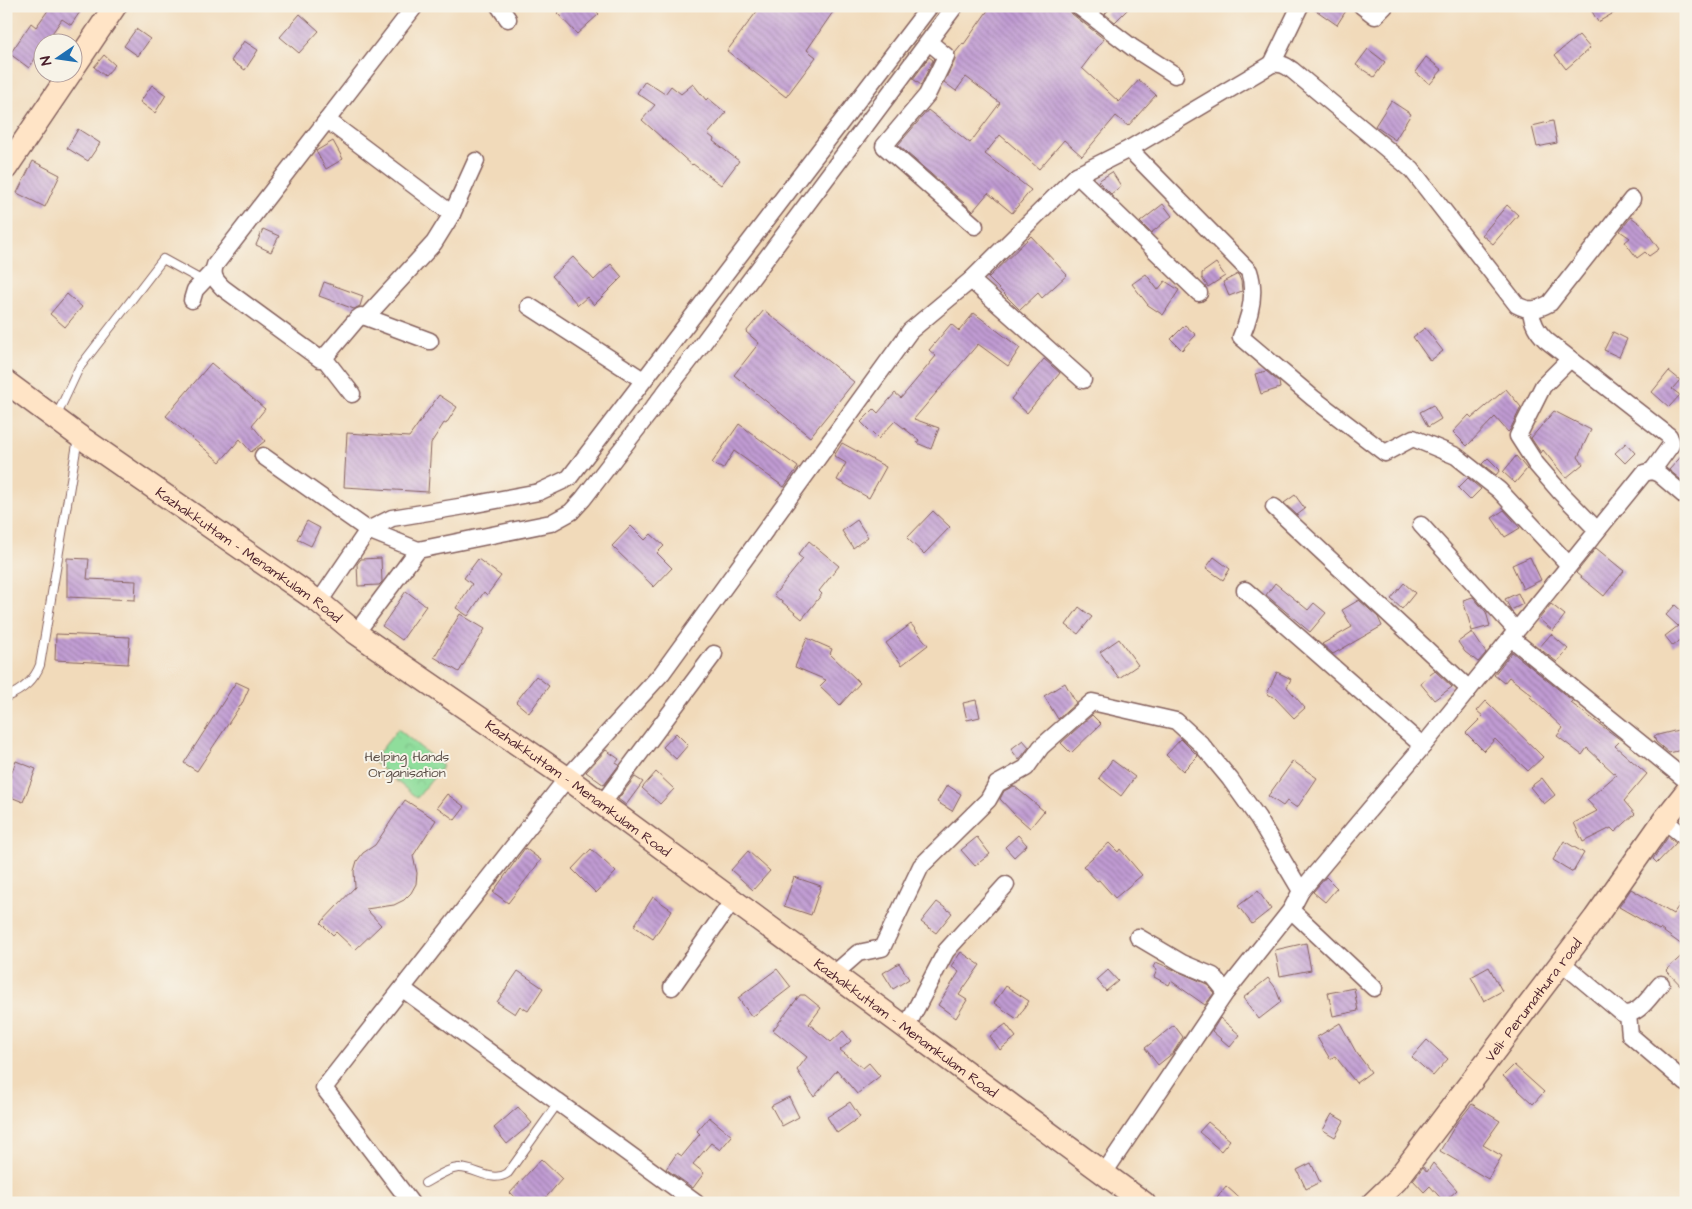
<svg xmlns="http://www.w3.org/2000/svg" width="1692" height="1209" viewBox="0 0 1692 1209" font-family="'Architects Daughter',sans-serif">
  <style>
    .park { fill: url(#park-crowns); stroke: #6c7e63 }
    .building { fill: url(#building-back-hatch) }
    .lines { fill: none; stroke-linecap: round; stroke-linejoin: round }
    .lane-casing { stroke: #84605d; stroke-width: 10 }
    .street-casing { stroke: #84605d; stroke-width: 19 }
    .secondary-casing { stroke: #84605d; stroke-width: 25 }
    .lane { stroke: #fff; stroke-width: 8 }
    .street { stroke: #fff; stroke-width: 16 }
    .secondary { stroke: #ffe4c6; stroke-width: 22 }
    .labels { text-anchor: middle; stroke-width: 4; stroke-linejoin: round; paint-order: stroke }
    .street-label { font-size: 14px; fill: #4a1f2b; stroke: #f7f3e8 }
    .park-label { font-size: 14px; fill: #5b4e47; stroke: #f7f3e8 }
  </style>
  <defs>
    <pattern id="park-crowns" width="20" height="18" patternUnits="userSpaceOnUse" patternTransform="scale(1.25)"><rect width="20" height="18" fill="#8fdd9b"/><path d="M2 6a3 3 0 1 1 6 0M12 15a3 3 0 1 1 6 0" fill="none" stroke="#7dbd86"/></pattern>
    <pattern id="building-back-hatch" width="6" height="6" patternUnits="userSpaceOnUse" patternTransform="scale(1.25)"><rect width="6" height="6" fill="#c09bd3"/><path d="M-1 5l2 2M0 0l6 6M5-1l2 2" fill="none" stroke="#9e7eab"/></pattern>
  </defs>
  <rect width="100%" height="100%" fill="#f7f3e8"/>
  <filter id="ink" filterUnits="userSpaceOnUse"><feTurbulence type="fractalNoise" baseFrequency=".02" numOctaves="2"/><feDisplacementMap in="SourceGraphic" scale="10" xChannelSelector="R" yChannelSelector="G"/><feConvolveMatrix kernelMatrix="1 2 1 2 8 2 1 2 1" color-interpolation-filters="sRGB"/></filter>
  <filter id="wash" filterUnits="userSpaceOnUse"><feTurbulence type="fractalNoise" baseFrequency=".0096" numOctaves="4" result="noise"/><feDisplacementMap in="SourceGraphic" scale="20" xChannelSelector="R" yChannelSelector="G"/><feGaussianBlur stdDeviation="1.12" result="paint"/><feColorMatrix in="noise" values="0 0 0 0 0 0 0 0 0 0 0 0 0 0 0 0 0 1.4 0 .05"/><feComposite in="paint" operator="in"/></filter>
  <g filter="url(#wash)">
    <rect width="100%" height="100%" fill="#f1daba"/>
    <path class="park" d="M 398,729 L 443,766 L 417,798 L 372,761 Z"/>
    <g id="blocks">
      <g class="building">
        <path d="M 45,6 L 84,6 L 71,25 L 62,19 L 46,42 L 42,42 L 42,48 L 29,68 L 10,54 L 31,23 L 36,27 L 49,9 Z"/>
        <path d="M 564,6 L 592,6 L 599,14 L 577,34 L 557,13 Z"/>
        <path d="M 761,6 L 837,6 L 807,50 L 816,57 L 786,97 L 727,51 Z"/>
        <path d="M 991,6 L 1067,6 L 1072,14 L 1104,39 L 1082,68 L 1119,102 L 1139,80 L 1156,95 L 1128,126 L 1116,116 L 1082,156 L 1064,140 L 1039,169 L 1000,135 L 985,154 L 1031,190 L 1012,213 L 988,193 L 973,211 L 898,145 L 928,110 L 970,143 L 1000,103 L 966,77 L 956,91 L 944,82 L 955,60 L 955,53 L 963,43 L 964,44 Z"/>
        <path d="M 1112,6 L 1131,6 L 1115,22 L 1105,14 Z"/>
        <path d="M 1310,6 L 1349,6 L 1337,25 Z"/>
        <path d="M 1589,6 L 1626,6 L 1598,22 Z"/>
        <path d="M 300,14 L 319,31 L 299,53 L 280,37 Z"/>
        <path d="M 136,29 L 150,39 L 138,56 L 124,46 Z"/>
        <path d="M 1579,35 L 1590,48 L 1566,69 L 1555,55 Z"/>
        <path d="M 244,41 L 258,50 L 245,70 L 231,61 Z"/>
        <path d="M 1368,49 L 1385,62 L 1374,77 L 1356,65 Z"/>
        <path d="M 104,55 L 115,65 L 105,76 L 94,67 Z"/>
        <path d="M 929,57 L 933,60 L 921,85 L 913,79 Z"/>
        <path d="M 1426,57 L 1442,70 L 1430,84 L 1415,72 Z"/>
        <path d="M 645,81 L 665,94 L 671,86 L 681,94 L 693,84 L 706,100 L 708,98 L 726,113 L 708,134 L 714,139 L 713,141 L 739,161 L 721,185 L 693,164 L 692,165 L 642,120 L 655,105 L 637,93 Z"/>
        <path d="M 152,85 L 166,95 L 155,113 L 140,102 Z"/>
        <path d="M 1391,101 L 1411,114 L 1395,140 L 1375,126 Z"/>
        <path d="M 1553,121 L 1557,143 L 1537,147 L 1532,126 Z"/>
        <path d="M 78,129 L 100,143 L 88,161 L 67,148 Z"/>
        <path d="M 333,141 L 343,159 L 326,169 L 316,151 Z"/>
        <path d="M 33,161 L 60,175 L 45,207 L 17,193 Z"/>
        <path d="M 1112,172 L 1121,186 L 1111,194 L 1098,181 Z"/>
        <path d="M 1163,204 L 1172,216 L 1151,233 L 1140,222 Z"/>
        <path d="M 1507,205 L 1518,215 L 1493,244 L 1482,235 Z"/>
        <path d="M 1631,217 L 1642,225 L 1659,249 L 1649,256 L 1645,252 L 1637,258 L 1625,242 L 1630,238 L 1620,231 Z"/>
        <path d="M 263,229 L 279,236 L 271,252 L 256,245 Z"/>
        <path d="M 1031,236 L 1067,275 L 1042,298 L 1038,293 L 1020,310 L 988,278 Z"/>
        <path d="M 573,257 L 594,280 L 611,264 L 622,277 L 594,305 L 587,297 L 578,305 L 552,276 Z"/>
        <path d="M 1216,263 L 1225,276 L 1208,287 L 1202,278 L 1202,273 Z"/>
        <path d="M 1146,274 L 1158,290 L 1165,281 L 1179,290 L 1163,315 L 1148,305 L 1132,284 Z"/>
        <path d="M 1238,274 L 1241,281 L 1242,291 L 1229,296 L 1223,282 Z"/>
        <path d="M 324,282 L 363,296 L 360,306 L 354,309 L 319,296 Z"/>
        <path d="M 67,294 L 82,307 L 65,327 L 50,314 Z"/>
        <path d="M 764,310 L 854,382 L 810,437 L 734,375 L 759,343 L 746,332 Z"/>
        <path d="M 974,313 L 1020,348 L 1008,366 L 978,344 L 914,419 L 939,428 L 931,449 L 917,443 L 919,440 L 895,421 L 878,439 L 861,422 L 874,409 L 878,413 L 895,393 L 901,398 L 936,356 L 929,350 L 951,324 L 959,331 Z"/>
        <path d="M 1185,325 L 1196,335 L 1182,350 L 1171,339 Z"/>
        <path d="M 1425,328 L 1443,351 L 1430,361 L 1413,337 Z"/>
        <path d="M 1613,332 L 1627,339 L 1619,357 L 1604,350 Z"/>
        <path d="M 1044,359 L 1060,373 L 1027,413 L 1011,399 Z"/>
        <path d="M 211,363 L 265,409 L 252,425 L 265,441 L 251,452 L 240,439 L 220,462 L 166,416 Z"/>
        <path d="M 1266,371 L 1279,382 L 1280,388 L 1261,394 L 1255,374 Z"/>
        <path d="M 1669,371 L 1680,380 L 1672,389 L 1680,395 L 1669,407 L 1652,392 Z"/>
        <path d="M 1506,389 L 1521,407 L 1510,430 L 1508,432 L 1495,417 L 1467,446 L 1453,432 L 1469,415 L 1472,418 Z"/>
        <path d="M 439,395 L 457,407 L 446,424 L 444,423 L 431,443 L 428,492 L 344,487 L 347,433 L 409,437 Z"/>
        <path d="M 1433,405 L 1441,419 L 1428,427 L 1420,412 Z"/>
        <path d="M 1554,411 L 1591,430 L 1578,457 L 1583,464 L 1566,478 L 1543,450 L 1541,453 L 1531,438 Z"/>
        <path d="M 739,424 L 798,467 L 784,487 L 734,451 L 723,469 L 712,463 Z"/>
        <path d="M 842,443 L 886,467 L 869,498 L 837,480 L 846,463 L 834,456 Z"/>
        <path d="M 1626,443 L 1635,453 L 1625,463 L 1615,453 Z"/>
        <path d="M 1686,451 L 1686,484 L 1669,470 Z"/>
        <path d="M 1516,456 L 1527,469 L 1515,483 L 1503,472 Z"/>
        <path d="M 1488,458 L 1500,470 L 1496,475 L 1482,464 Z"/>
        <path d="M 1468,478 L 1481,489 L 1470,500 L 1458,488 Z"/>
        <path d="M 1295,495 L 1305,509 L 1297,515 L 1284,503 Z"/>
        <path d="M 1504,510 L 1520,528 L 1505,537 L 1492,518 Z"/>
        <path d="M 933,511 L 950,527 L 924,554 L 907,538 Z"/>
        <path d="M 857,520 L 868,537 L 853,548 L 842,531 Z"/>
        <path d="M 307,521 L 320,528 L 311,546 L 297,539 Z"/>
        <path d="M 631,526 L 645,540 L 651,534 L 664,546 L 657,553 L 672,568 L 654,587 L 612,546 Z"/>
        <path d="M 809,541 L 839,566 L 819,591 L 822,594 L 802,619 L 774,595 L 803,559 L 798,555 Z"/>
        <path d="M 1596,548 L 1624,571 L 1604,596 L 1576,573 Z"/>
        <path d="M 1214,557 L 1230,569 L 1223,580 L 1206,568 Z"/>
        <path d="M 1530,557 L 1541,580 L 1523,589 L 1512,565 Z"/>
        <path d="M 67,558 L 89,559 L 87,579 L 136,581 L 135,600 L 67,597 Z"/>
        <path d="M 381,558 L 382,582 L 379,585 L 358,586 L 357,564 L 361,559 Z"/>
        <path d="M 478,559 L 501,576 L 487,595 L 484,592 L 468,616 L 456,608 L 472,584 L 464,578 Z"/>
        <path d="M 1275,583 L 1308,610 L 1314,603 L 1326,613 L 1310,632 L 1266,595 Z"/>
        <path d="M 1404,583 L 1415,593 L 1402,609 L 1391,599 Z"/>
        <path d="M 406,591 L 426,606 L 402,640 L 382,626 Z"/>
        <path d="M 1518,593 L 1523,604 L 1511,610 L 1505,599 Z"/>
        <path d="M 1473,597 L 1486,612 L 1490,626 L 1472,631 L 1463,600 Z"/>
        <path d="M 1359,600 L 1378,617 L 1382,626 L 1333,654 L 1322,644 L 1352,627 L 1342,610 Z"/>
        <path d="M 1551,604 L 1565,615 L 1553,631 L 1539,619 Z"/>
        <path d="M 1675,605 L 1686,615 L 1686,636 L 1673,646 L 1665,636 L 1678,626 L 1666,615 Z"/>
        <path d="M 1079,607 L 1092,617 L 1078,634 L 1066,625 Z"/>
        <path d="M 460,614 L 485,629 L 459,672 L 434,657 Z"/>
        <path d="M 911,624 L 928,645 L 902,665 L 886,643 Z"/>
        <path d="M 1472,632 L 1486,653 L 1478,662 L 1465,652 L 1458,642 Z"/>
        <path d="M 56,634 L 130,637 L 128,664 L 55,660 Z"/>
        <path d="M 1551,634 L 1568,649 L 1557,662 L 1539,648 Z"/>
        <path d="M 807,638 L 832,649 L 830,654 L 860,683 L 840,705 L 820,686 L 826,680 L 795,667 Z"/>
        <path d="M 1119,639 L 1138,665 L 1119,678 L 1100,652 Z"/>
        <path d="M 1512,652 L 1573,701 L 1571,703 L 1621,740 L 1615,746 L 1647,774 L 1624,801 L 1635,814 L 1615,832 L 1611,828 L 1583,842 L 1574,823 L 1597,811 L 1587,800 L 1616,775 L 1587,748 L 1582,755 L 1557,736 L 1563,728 L 1530,697 L 1532,695 L 1509,677 L 1504,683 L 1494,675 Z"/>
        <path d="M 1435,671 L 1452,687 L 1434,700 L 1420,683 Z"/>
        <path d="M 1277,672 L 1291,679 L 1287,687 L 1305,708 L 1294,718 L 1274,697 L 1267,694 Z"/>
        <path d="M 536,676 L 549,686 L 529,713 L 516,702 Z"/>
        <path d="M 236,682 L 249,688 L 241,706 L 240,706 L 197,771 L 184,763 Z"/>
        <path d="M 1065,683 L 1076,703 L 1058,719 L 1044,696 Z"/>
        <path d="M 976,700 L 980,717 L 967,720 L 963,703 Z"/>
        <path d="M 1486,701 L 1543,757 L 1528,771 L 1495,739 L 1484,751 L 1466,733 L 1483,716 L 1477,711 Z"/>
        <path d="M 1092,715 L 1101,724 L 1071,753 L 1061,743 Z"/>
        <path d="M 1686,728 L 1686,749 L 1669,753 L 1656,742 L 1654,736 Z"/>
        <path d="M 676,733 L 688,745 L 676,759 L 663,747 Z"/>
        <path d="M 1181,739 L 1198,756 L 1183,771 L 1166,755 Z"/>
        <path d="M 1023,740 L 1029,747 L 1019,760 L 1011,749 Z"/>
        <path d="M 606,750 L 619,759 L 616,763 L 619,765 L 604,785 L 586,772 Z"/>
        <path d="M 1112,760 L 1135,777 L 1121,796 L 1099,778 Z"/>
        <path d="M 16,761 L 36,769 L 23,802 L 6,795 L 6,788 Z"/>
        <path d="M 1293,761 L 1317,778 L 1297,808 L 1287,801 L 1283,806 L 1268,796 Z"/>
        <path d="M 656,772 L 674,789 L 660,804 L 642,788 Z"/>
        <path d="M 635,777 L 643,782 L 626,805 L 618,799 Z"/>
        <path d="M 1542,778 L 1555,795 L 1544,804 L 1530,787 Z"/>
        <path d="M 947,785 L 961,794 L 952,811 L 937,802 Z"/>
        <path d="M 1014,786 L 1044,811 L 1030,828 L 1014,814 L 1000,799 L 1004,791 Z"/>
        <path d="M 447,794 L 465,807 L 455,820 L 437,807 Z"/>
        <path d="M 405,800 L 436,820 L 413,856 L 417,873 L 416,884 L 411,893 L 404,900 L 394,905 L 366,909 L 381,925 L 355,950 L 336,932 L 333,935 L 321,923 L 355,887 L 354,871 L 357,861 L 363,853 L 375,845 Z"/>
        <path d="M 1018,835 L 1027,845 L 1014,857 L 1005,847 Z"/>
        <path d="M 977,837 L 990,854 L 975,866 L 961,850 Z"/>
        <path d="M 1668,837 L 1676,843 L 1657,863 L 1653,859 Z"/>
        <path d="M 1564,841 L 1584,853 L 1573,872 L 1553,860 Z"/>
        <path d="M 1109,843 L 1118,852 L 1120,849 L 1142,875 L 1115,898 L 1099,880 L 1097,881 L 1083,866 Z"/>
        <path d="M 525,848 L 541,860 L 508,903 L 493,892 Z"/>
        <path d="M 591,849 L 616,872 L 596,893 L 572,869 Z"/>
        <path d="M 748,851 L 770,871 L 753,890 L 731,870 Z"/>
        <path d="M 794,877 L 821,886 L 811,915 L 784,906 Z"/>
        <path d="M 1326,877 L 1337,888 L 1325,902 L 1313,892 Z"/>
        <path d="M 1631,889 L 1673,914 L 1686,896 L 1686,948 L 1660,929 L 1659,930 L 1619,907 Z"/>
        <path d="M 1258,891 L 1271,909 L 1252,924 L 1238,906 Z"/>
        <path d="M 653,897 L 672,910 L 653,939 L 634,926 Z"/>
        <path d="M 937,902 L 952,913 L 936,933 L 921,922 Z"/>
        <path d="M 1306,943 L 1311,970 L 1280,976 L 1275,950 Z"/>
        <path d="M 961,952 L 980,965 L 959,995 L 967,1000 L 956,1018 L 938,1005 L 959,972 L 951,966 Z"/>
        <path d="M 1686,952 L 1686,991 L 1666,970 Z"/>
        <path d="M 1156,962 L 1207,984 L 1214,993 L 1205,1005 L 1171,981 L 1169,985 L 1154,977 L 1157,970 L 1153,967 Z"/>
        <path d="M 899,963 L 909,979 L 893,989 L 883,973 Z"/>
        <path d="M 1489,967 L 1502,991 L 1484,1001 L 1471,977 Z"/>
        <path d="M 777,969 L 791,987 L 752,1017 L 738,998 Z"/>
        <path d="M 1108,970 L 1118,981 L 1106,991 L 1097,980 Z"/>
        <path d="M 518,971 L 543,988 L 528,1011 L 520,1006 L 515,1014 L 497,1002 Z"/>
        <path d="M 1268,978 L 1275,987 L 1281,1002 L 1259,1019 L 1243,998 Z"/>
        <path d="M 1006,986 L 1029,1001 L 1017,1019 L 994,1003 Z"/>
        <path d="M 1354,988 L 1358,1011 L 1333,1016 L 1328,993 Z"/>
        <path d="M 800,995 L 805,995 L 821,1008 L 809,1024 L 831,1042 L 843,1031 L 851,1041 L 840,1050 L 863,1068 L 869,1063 L 880,1076 L 857,1094 L 837,1070 L 814,1097 L 797,1070 L 807,1057 L 773,1030 Z"/>
        <path d="M 1220,1018 L 1240,1035 L 1230,1047 L 1212,1031 Z"/>
        <path d="M 1340,1023 L 1356,1052 L 1371,1072 L 1356,1083 L 1335,1056 L 1330,1059 L 1317,1037 Z"/>
        <path d="M 1006,1024 L 1016,1037 L 1000,1050 L 990,1036 Z"/>
        <path d="M 1174,1025 L 1183,1037 L 1173,1053 L 1158,1065 L 1145,1048 Z"/>
        <path d="M 1427,1040 L 1448,1059 L 1433,1076 L 1412,1057 Z"/>
        <path d="M 1514,1065 L 1544,1092 L 1533,1104 L 1503,1076 Z"/>
        <path d="M 789,1097 L 799,1117 L 782,1126 L 771,1106 Z"/>
        <path d="M 850,1102 L 860,1117 L 837,1133 L 827,1117 Z"/>
        <path d="M 1472,1104 L 1500,1121 L 1483,1145 L 1502,1156 L 1488,1179 L 1440,1151 L 1456,1124 Z"/>
        <path d="M 518,1107 L 532,1123 L 507,1144 L 494,1128 Z"/>
        <path d="M 1332,1114 L 1344,1121 L 1335,1137 L 1323,1130 Z"/>
        <path d="M 709,1117 L 732,1136 L 720,1150 L 711,1143 L 693,1164 L 704,1173 L 693,1188 L 666,1169 L 677,1153 L 682,1156 L 700,1134 L 697,1131 Z"/>
        <path d="M 1208,1122 L 1230,1140 L 1221,1151 L 1199,1132 Z"/>
        <path d="M 541,1159 L 562,1179 L 541,1203 L 521,1203 L 510,1193 Z"/>
        <path d="M 1311,1163 L 1320,1182 L 1306,1189 L 1297,1170 Z"/>
        <path d="M 1433,1163 L 1457,1190 L 1444,1202 L 1430,1186 L 1424,1192 L 1413,1180 L 1423,1167 L 1427,1172 Z"/>
        <path d="M 1226,1186 L 1245,1203 L 1224,1203 L 1217,1197 Z"/>
      </g>
    </g>
  </g>
  <g filter="url(#ink)">
    <use href="#blocks" fill-opacity="0" stroke="#84605d" stroke-width="1"/>
    <g class="lines">
      <g class="lane-casing">
        <g id="lane">
          <path d="M 56,417 L 79,368 L 163,259 L 203,281"/>
          <path d="M 6,697 C 21,691 34,681 40,665 L 78,438"/>
          <path d="M 425,1183 C 434,1178 447,1169 458,1168 C 475,1167 492,1184 508,1173 L 558,1103"/>
        </g>
      </g>
      <g class="street-casing">
        <g id="street">
          <path d="M 415,6 L 215,265 C 211,276 216,281 223,288 L 320,359 L 324,358 L 357,319 L 361,316 L 366,317 L 430,341"/>
          <path d="M 499,6 L 508,19"/>
          <path d="M 1078,6 L 1133,48 L 1175,75"/>
          <path d="M 1362,6 L 1375,16 L 1385,6"/>
          <path d="M 929,42 L 946,56 L 927,95 L 884,146 L 975,226"/>
          <path d="M 1272,64 L 1300,6"/>
          <path d="M 327,120 L 452,214 L 434,243 L 366,317"/>
          <path d="M 1129,149 L 1249,271 C 1256,292 1250,317 1241,337 L 1313,398 L 1385,453 L 1413,438 L 1456,456 L 1499,490 L 1569,565"/>
          <path d="M 1077,175 L 1199,293"/>
          <path d="M 452,214 L 476,161"/>
          <path d="M 971,280 L 1083,380"/>
          <path d="M 192,300 L 195,290 L 213,271"/>
          <path d="M 529,306 L 643,380"/>
          <path d="M 1531,310 C 1532,323 1537,331 1546,340 L 1669,436 L 1671,441 L 1671,445 L 1652,471"/>
          <path d="M 324,358 L 352,394"/>
          <path d="M 1570,359 L 1543,386 L 1518,436 L 1536,464 L 1561,493 L 1597,530"/>
          <path d="M 263,456 L 368,530 L 418,550"/>
          <path d="M 1274,507 L 1469,689"/>
          <path d="M 1421,525 L 1516,630"/>
          <path d="M 1245,590 L 1423,746"/>
          <path d="M 319,602 L 368,530 L 392,518 L 465,506 L 539,492 L 569,478 L 930,6"/>
          <path d="M 356,633 L 418,550 L 551,523 L 571,512 L 583,499 L 697,351 L 955,6"/>
          <path d="M 1511,638 L 1686,780"/>
          <path d="M 602,804 L 714,654"/>
          <path d="M 1664,820 L 1686,838"/>
          <path d="M 1291,910 L 1374,988"/>
          <path d="M 1138,937 L 1182,963 L 1213,976 L 1226,992"/>
          <path d="M 1561,962 L 1622,1013 C 1638,1018 1651,994 1661,984"/>
          <path d="M 834,974 L 858,953 L 882,948 L 921,866 L 988,800 L 997,784 L 1026,768 L 1041,747 L 1092,702 L 1176,721 L 1201,744 L 1230,779 L 1258,818 L 1301,891"/>
          <path d="M 672,987 L 733,900"/>
          <path d="M 403,989 L 696,1203"/>
          <path d="M 1628,1015 L 1630,1035 L 1686,1083"/>
          <path d="M 906,1028 L 946,951 L 1006,885"/>
          <path d="M 1104,1173 L 1226,992 L 1291,910 L 1301,891 L 1423,746 L 1640,478 L 1644,473 L 1652,471 L 1659,474 L 1686,497"/>
          <path d="M 411,1203 L 324,1088 L 567,778 L 662,673 L 910,331 L 971,280 L 1077,175 L 1129,149 L 1272,64 C 1281,63 1285,65 1292,70 L 1412,170 L 1517,305 C 1530,312 1537,310 1550,303 L 1632,199"/>
        </g>
      </g>
      <g class="secondary-casing">
        <g id="secondary">
          <path d="M 72,70 L 115,6"/>
          <path d="M 6,168 L 71,72"/>
          <path id="s1" d="M 6,382 L 79,436 L 319,602 L 356,633 L 567,778 L 1144,1203"/>
          <path id="s2" d="M 1373,1203 L 1396,1181 L 1595,918 L 1664,820 L 1686,792"/>
        </g>
      </g>
      <use href="#lane" class="lane"/>
      <use href="#street" class="street"/>
      <use href="#secondary" class="secondary"/>
    </g>
  </g>
  <g class="labels">
    <g class="street-label">
      <text dy="5" stroke="none"><textPath href="#s1" startOffset="298">Kazhakkuttam - Menamkulam Road</textPath></text>
      <text dy="5" stroke="none"><textPath href="#s1" startOffset="702">Kazhakkuttam - Menamkulam Road</textPath></text>
      <text dy="5" stroke="none"><textPath href="#s2" startOffset="259">Veli- Perumathura road</textPath></text>
      <text dy="5" stroke="none"><textPath href="#s1" startOffset="1108">Kazhakkuttam - Menamkulam Road</textPath></text>
    </g>
    <g class="park-label">
      <text x="407" y="761">Helping Hands<tspan x="407" dy="16">Organisation</tspan></text>
    </g>
  </g>
  <rect width="1692" height="1209" fill="none" stroke="#f7f3e8" stroke-width="25"/>
  <g transform="translate(58 58) rotate(257)"><circle r="24" fill="#f7f3e8" stroke="#b29e9c"/>
  <path d="M0-4L9 19L0 12L-9 19Z" fill="#1f6fb2"/>
  <text y="-8" font-size="14" font-weight="bold" text-anchor="middle" fill="#4a1f2b">N</text>
  </g>
</svg>
